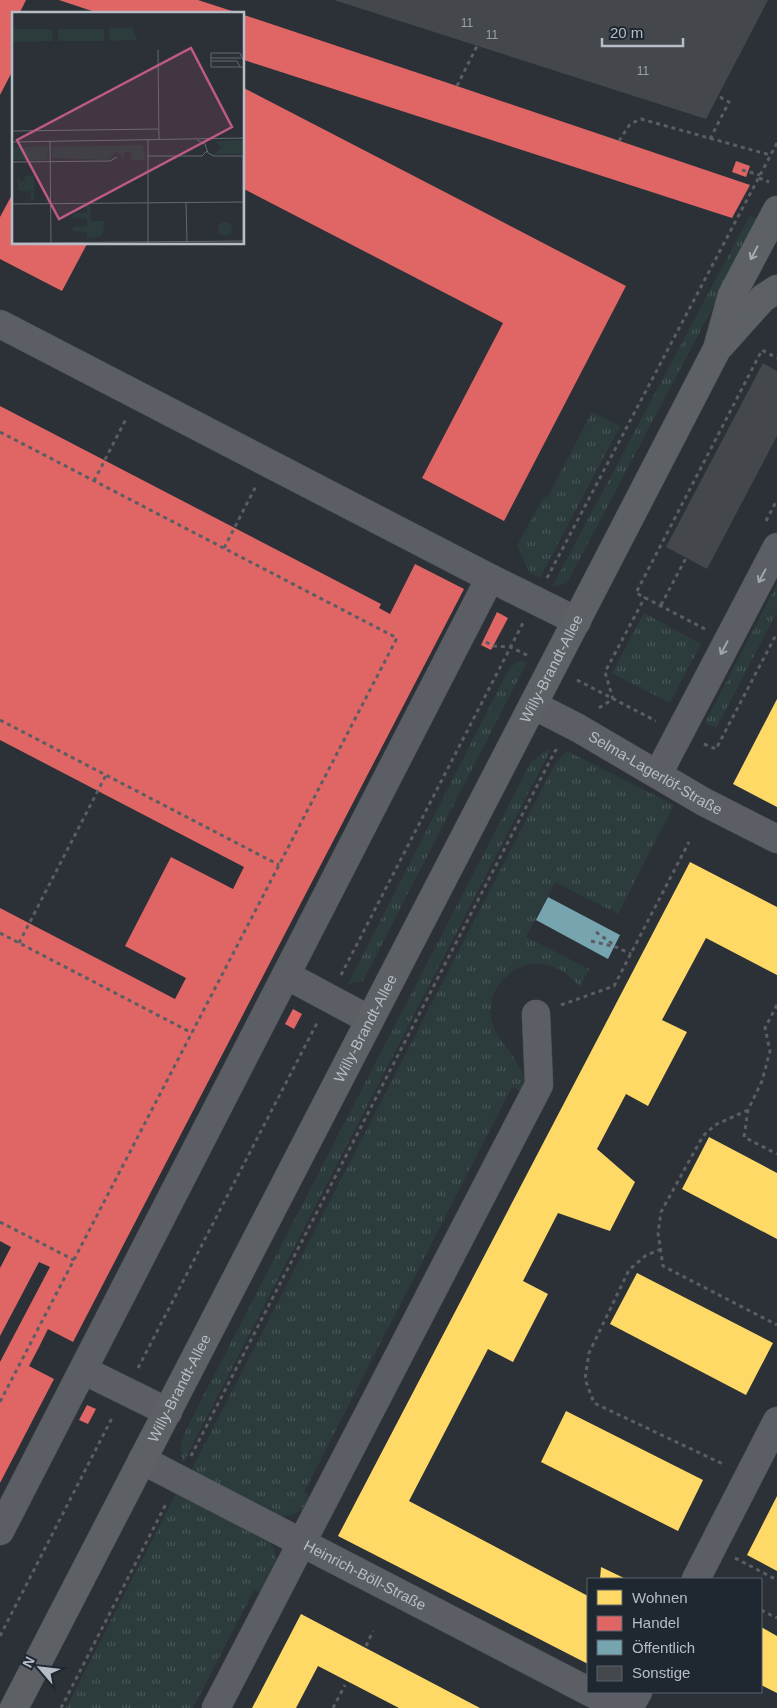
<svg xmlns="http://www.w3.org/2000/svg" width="777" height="1708" viewBox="0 0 777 1708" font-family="Arial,sans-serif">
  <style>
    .grass { fill: url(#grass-tufts) }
    .homes { fill: #ffd966 }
    .shops { fill: #e06666 }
    .public { fill: #76a5af }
    .building { fill: #44484c }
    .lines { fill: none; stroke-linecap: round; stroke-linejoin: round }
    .minor-casing { stroke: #4a4d51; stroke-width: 29 }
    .major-casing { stroke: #494d53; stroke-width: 29 }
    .path { stroke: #5a5e62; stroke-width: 3; stroke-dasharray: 4 4; stroke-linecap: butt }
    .minor { stroke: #5b5e64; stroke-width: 28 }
    .major { stroke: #5d6166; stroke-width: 28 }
    .oneway { stroke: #a4abb3 }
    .oneway2 { stroke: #9fa5ae }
    .labels { text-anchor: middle; stroke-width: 5; stroke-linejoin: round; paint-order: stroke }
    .number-label { font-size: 12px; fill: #9aa0a8 }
    .street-label { font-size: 15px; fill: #b6bdc6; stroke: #1f2730 }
    .inset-road { fill: none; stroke: #636970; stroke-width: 1 }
    .view { fill: #bd5a86; fill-opacity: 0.15; stroke: #bd5a86; stroke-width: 2.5 }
    .inset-edge { fill: none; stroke: #b6bdc6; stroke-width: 2.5 }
  </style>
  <defs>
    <pattern id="grass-tufts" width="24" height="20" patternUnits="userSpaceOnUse" patternTransform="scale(1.25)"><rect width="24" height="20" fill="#2c3c3d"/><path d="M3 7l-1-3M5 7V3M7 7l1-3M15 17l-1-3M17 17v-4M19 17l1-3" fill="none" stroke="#485658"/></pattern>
  </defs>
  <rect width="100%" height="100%" fill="#2c3137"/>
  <g class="grass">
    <path d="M 750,215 L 759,220 L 567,583 L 552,587 Z"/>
    <path d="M 592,412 L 620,426 L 540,578 L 530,573 L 517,546 L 544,496 L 547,498 Z"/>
    <path d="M 777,584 L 777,612 L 716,728 L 705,723 Z"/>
    <path d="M 644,613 L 701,644 L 670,703 L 612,673 Z"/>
    <path d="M 518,661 L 527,662 L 363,981 L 348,984 L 509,669 Z"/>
    <path d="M 551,749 L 183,1463 C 178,1445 184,1433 192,1418 L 530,764 L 543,752 Z"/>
    <path d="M 567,751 L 674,805 L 618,914 L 555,882 L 526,937 L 589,969 L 580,987 C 569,975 560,966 542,964 C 530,962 516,967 507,976 C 498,983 492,994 491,1005 C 487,1033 510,1047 521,1070 C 525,1077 524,1085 523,1092 L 512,1087 L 304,1492 L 311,1497 C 301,1512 296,1518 277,1515 L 191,1471 L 555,764 Z"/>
    <path d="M 176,1494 L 270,1542 C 283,1564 273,1573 262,1594 L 254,1590 L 193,1708 L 66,1708 Z"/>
  </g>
  <g class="homes">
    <path d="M 777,699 L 777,807 L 733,784 Z"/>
    <path d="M 690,862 L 777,907 L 777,975 L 706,938 L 662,1020 L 687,1032 L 648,1106 L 626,1094 L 597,1149 L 635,1182 L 610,1231 L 558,1213 L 523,1281 L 548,1294 L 513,1362 L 488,1349 L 409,1501 L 588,1596 L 588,1664 L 338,1536 Z"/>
    <path d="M 709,1137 L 777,1173 L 777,1239 L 682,1189 Z"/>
    <path d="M 637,1273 L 773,1343 L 746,1395 L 610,1324 Z"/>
    <path d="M 566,1411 L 703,1480 L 678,1531 L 541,1462 Z"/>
    <path d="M 777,1496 L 777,1571 L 747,1555 Z"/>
    <path d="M 601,1567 L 626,1579 L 600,1579 Z"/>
    <path d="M 301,1614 L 421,1677 L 480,1708 L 399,1708 L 318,1666 L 296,1708 L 252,1708 Z"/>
    <path d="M 761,1627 L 777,1636 L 777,1693 L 761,1685 Z"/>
  </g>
  <g class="shops">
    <path d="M 0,0 L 26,0 L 19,14 L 14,14 L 14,68 L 0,95 Z"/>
    <path d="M 59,0 L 198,0 L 238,13 L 101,14 Z"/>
    <path d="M 244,15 L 457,86 L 750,185 L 732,218 L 244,60 Z"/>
    <path d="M 244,88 L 626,286 L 504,521 L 422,478 L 503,323 L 244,189 Z"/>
    <path d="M 736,161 L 750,166 L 746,177 L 732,172 Z"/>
    <path d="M 14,191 L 14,244 L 87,244 L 62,291 L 0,259 L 0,217 Z"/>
    <path d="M 0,406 L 381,604 L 379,608 L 390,614 L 415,564 L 464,589 L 73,1342 L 48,1329 L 39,1347 L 29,1366 L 54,1379 L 0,1483 L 0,1362 L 50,1267 L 39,1262 L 0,1336 L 0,1268 L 11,1247 L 0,1241 L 0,908 L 175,999 L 186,978 L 125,946 L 171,857 L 233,889 L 244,867 L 0,740 Z"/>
    <path d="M 497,612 L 508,618 L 491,650 L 481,645 Z"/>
    <path d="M 293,1009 L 302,1014 L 294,1029 L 285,1024 Z"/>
    <path d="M 87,1405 L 96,1409 L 88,1424 L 79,1420 Z"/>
  </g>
  <path class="public" d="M 548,897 L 620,935 L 608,959 L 536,920 Z"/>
  <g class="building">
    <path d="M 334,0 L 768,0 L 706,119 Z"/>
    <path d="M 763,363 L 777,371 L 777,436 L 707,569 L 666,547 Z"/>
  </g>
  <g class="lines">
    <g class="minor-casing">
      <g id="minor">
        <path d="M 0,324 L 490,578 L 577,621"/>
        <path id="s1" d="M 533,705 L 578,728 L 704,802 L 777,839"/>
        <path d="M 658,774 L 777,547"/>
        <path d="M 286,975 L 370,1020"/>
        <path d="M 83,1370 L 168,1412"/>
        <path id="s2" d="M 142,1460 L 588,1691"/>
        <path d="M 0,1531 L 490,578"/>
        <path d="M 696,1579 L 777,1421"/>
        <path d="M 590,1692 L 621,1708"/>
        <path d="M 216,1708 L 539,1085 L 536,1014"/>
        <path d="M 629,1708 L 638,1692"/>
      </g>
    </g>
    <g class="major-casing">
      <g id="major">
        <path d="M 720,346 L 763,298 L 777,289"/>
        <path id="s3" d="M 14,1708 L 717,349 L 732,295 L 777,210"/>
      </g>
    </g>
    <g class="path">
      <path d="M 457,86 L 477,46"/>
      <path d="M 710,139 L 729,102 L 718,96"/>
      <path d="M 619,141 L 630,124 L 641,119 L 770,155"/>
      <path d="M 742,170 L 760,175"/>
      <path d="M 759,178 L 769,182"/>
      <path d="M 0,432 L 397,638 L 0,1402"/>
      <path d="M 94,481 L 126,419"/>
      <path d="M 766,521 L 777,500"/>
      <path d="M 224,548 L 256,486"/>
      <path d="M 547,578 L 777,143"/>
      <path d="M 661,605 L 686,558"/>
      <path d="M 705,629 L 636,593 L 762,350 L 777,358"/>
      <path d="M 486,642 L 493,646 L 510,647 L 529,656"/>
      <path d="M 577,680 L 656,721"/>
      <path d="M 599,708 L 613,699 L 605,672 L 645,597"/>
      <path d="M 0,720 L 279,865"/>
      <path d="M 704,744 L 716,749 L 777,633"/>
      <path d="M 596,932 L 614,945"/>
      <path d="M 0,933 L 192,1033"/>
      <path d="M 591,941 L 616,947 L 631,954"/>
      <path d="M 19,943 L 106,775"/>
      <path d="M 341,975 L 523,623"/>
      <path d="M 561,1005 L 614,986 L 689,842"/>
      <path d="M 777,1005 L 765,1028 L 770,1051 L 762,1081 L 748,1110 L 744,1137 L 777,1154"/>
      <path d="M 748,1110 L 715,1125 L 703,1136 L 661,1212 L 658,1233 L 663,1266 L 777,1325"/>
      <path d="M 0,1222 L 74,1260"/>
      <path d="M 661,1249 L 645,1256 L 629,1270 L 589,1353 L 585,1379 L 594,1403 L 725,1465"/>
      <path d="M 138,1368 L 317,1023"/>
      <path d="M 191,1456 L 555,751 L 559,748"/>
      <path d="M 735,1558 L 777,1580"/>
      <path d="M 761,1610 L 777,1618"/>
      <path d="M 0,1636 L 113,1416"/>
      <path d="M 366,1646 L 373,1631"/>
      <path d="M 61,1708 L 167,1502"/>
      <path d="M 333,1708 L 345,1685"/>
    </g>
    <use href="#minor" class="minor"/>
    <use href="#major" class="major"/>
  </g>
  <defs><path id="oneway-shaft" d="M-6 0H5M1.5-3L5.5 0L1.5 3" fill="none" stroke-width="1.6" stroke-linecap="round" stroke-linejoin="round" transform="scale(1.25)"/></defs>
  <use class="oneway" href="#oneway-shaft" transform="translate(754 253) rotate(118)"/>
  <g class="oneway2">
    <use href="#oneway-shaft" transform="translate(762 576) rotate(118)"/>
    <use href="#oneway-shaft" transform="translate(724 648) rotate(118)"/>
  </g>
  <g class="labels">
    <g class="number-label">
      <text x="467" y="27">11</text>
      <text x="492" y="39">11</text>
      <text x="643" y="75">11</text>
    </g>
    <g class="street-label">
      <text dy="5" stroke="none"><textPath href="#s3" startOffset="1170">Willy-Brandt-Allee</textPath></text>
      <text dy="5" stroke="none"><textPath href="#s1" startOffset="140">Selma-Lagerlöf-Straße</textPath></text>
      <text dy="5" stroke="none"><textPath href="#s3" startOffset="765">Willy-Brandt-Allee</textPath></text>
      <text dy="5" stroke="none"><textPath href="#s3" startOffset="360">Willy-Brandt-Allee</textPath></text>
      <text dy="5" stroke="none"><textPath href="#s2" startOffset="251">Heinrich-Böll-Straße</textPath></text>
    </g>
  </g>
  <g transform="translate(12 12)">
    <rect width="232" height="232" fill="#2c3137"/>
    <path d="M 232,128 L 232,142 L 203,142 L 209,135 L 203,129 ZM 131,133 L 133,148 L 119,148 L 119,140 L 112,140 L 112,148 L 110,148 L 110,143 L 104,140 L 96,148 L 40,146 L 40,135 ZM 37,134 L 35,148 L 0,148 L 0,135 ZM 22,163 L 22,188 L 8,189 L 19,187 L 19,180 L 6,178 L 6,167 L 9,166 L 7,171 L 13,169 L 12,165 ZM 70,194 L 81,194 L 78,195 L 79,209 L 93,209 L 90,224 L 75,227 L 75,220 L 61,219 L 61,215 L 75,214 L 75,207 L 61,206 L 61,202 L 75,200 L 75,196 Z" fill="#2c3c3d"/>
    <path d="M 97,16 L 120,16 L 125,28 L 97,29 ZM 0,17 L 40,17 L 41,29 L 0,30 ZM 46,17 L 92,17 L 92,29 L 46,29 ZM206 217a7 7 0 1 1 14 0a7 7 0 1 1-14 0Z" fill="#2c3c3d"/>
    <path class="inset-road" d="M 146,38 L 147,128M 199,46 L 229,46M 199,49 L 225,49 L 228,55M 233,52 L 228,41 L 199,41 L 199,55 L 233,55M 0,119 L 146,117M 185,128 L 193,132 L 196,141 L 202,144 L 233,144M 38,129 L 39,232M 0,130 L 233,126M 136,144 L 190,144 L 195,139M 231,144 L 231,232M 0,150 L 98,149 L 105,145M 174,190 L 175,230M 0,192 L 231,190M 0,231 L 231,229M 136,231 L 136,128"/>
    <path class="view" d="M 179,36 L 220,115 L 47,207 L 5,128 Z"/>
    <rect width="232" height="232" class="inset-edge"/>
  </g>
  <rect x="587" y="1578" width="175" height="115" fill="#1f2730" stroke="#5b636c"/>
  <rect x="597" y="1590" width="25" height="15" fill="#ffd966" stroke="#5b636c"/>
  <text x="632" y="1603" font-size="15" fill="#b6bdc6">Wohnen</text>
  <rect x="597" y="1616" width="25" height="15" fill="#e06666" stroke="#5b636c"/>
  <text x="632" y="1628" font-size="15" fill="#b6bdc6">Handel</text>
  <rect x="597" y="1640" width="25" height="15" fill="#76a5af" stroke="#5b636c"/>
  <text x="632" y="1653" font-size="15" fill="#b6bdc6">Öffentlich</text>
  <rect x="597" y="1666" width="25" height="15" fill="#44484c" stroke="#5b636c"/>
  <text x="632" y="1678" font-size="15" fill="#b6bdc6">Sonstige</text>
  <g transform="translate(40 1668) rotate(298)" stroke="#1f2730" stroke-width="4" paint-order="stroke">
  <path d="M0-4L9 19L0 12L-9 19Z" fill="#b6bdc6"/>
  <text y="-8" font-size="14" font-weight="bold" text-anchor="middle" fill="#b6bdc6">N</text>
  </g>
  <path d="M602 38v8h81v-8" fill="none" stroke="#b6bdc6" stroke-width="2.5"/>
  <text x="610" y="38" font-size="15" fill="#b6bdc6" stroke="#1f2730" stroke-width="4" paint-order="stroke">20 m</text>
</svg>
